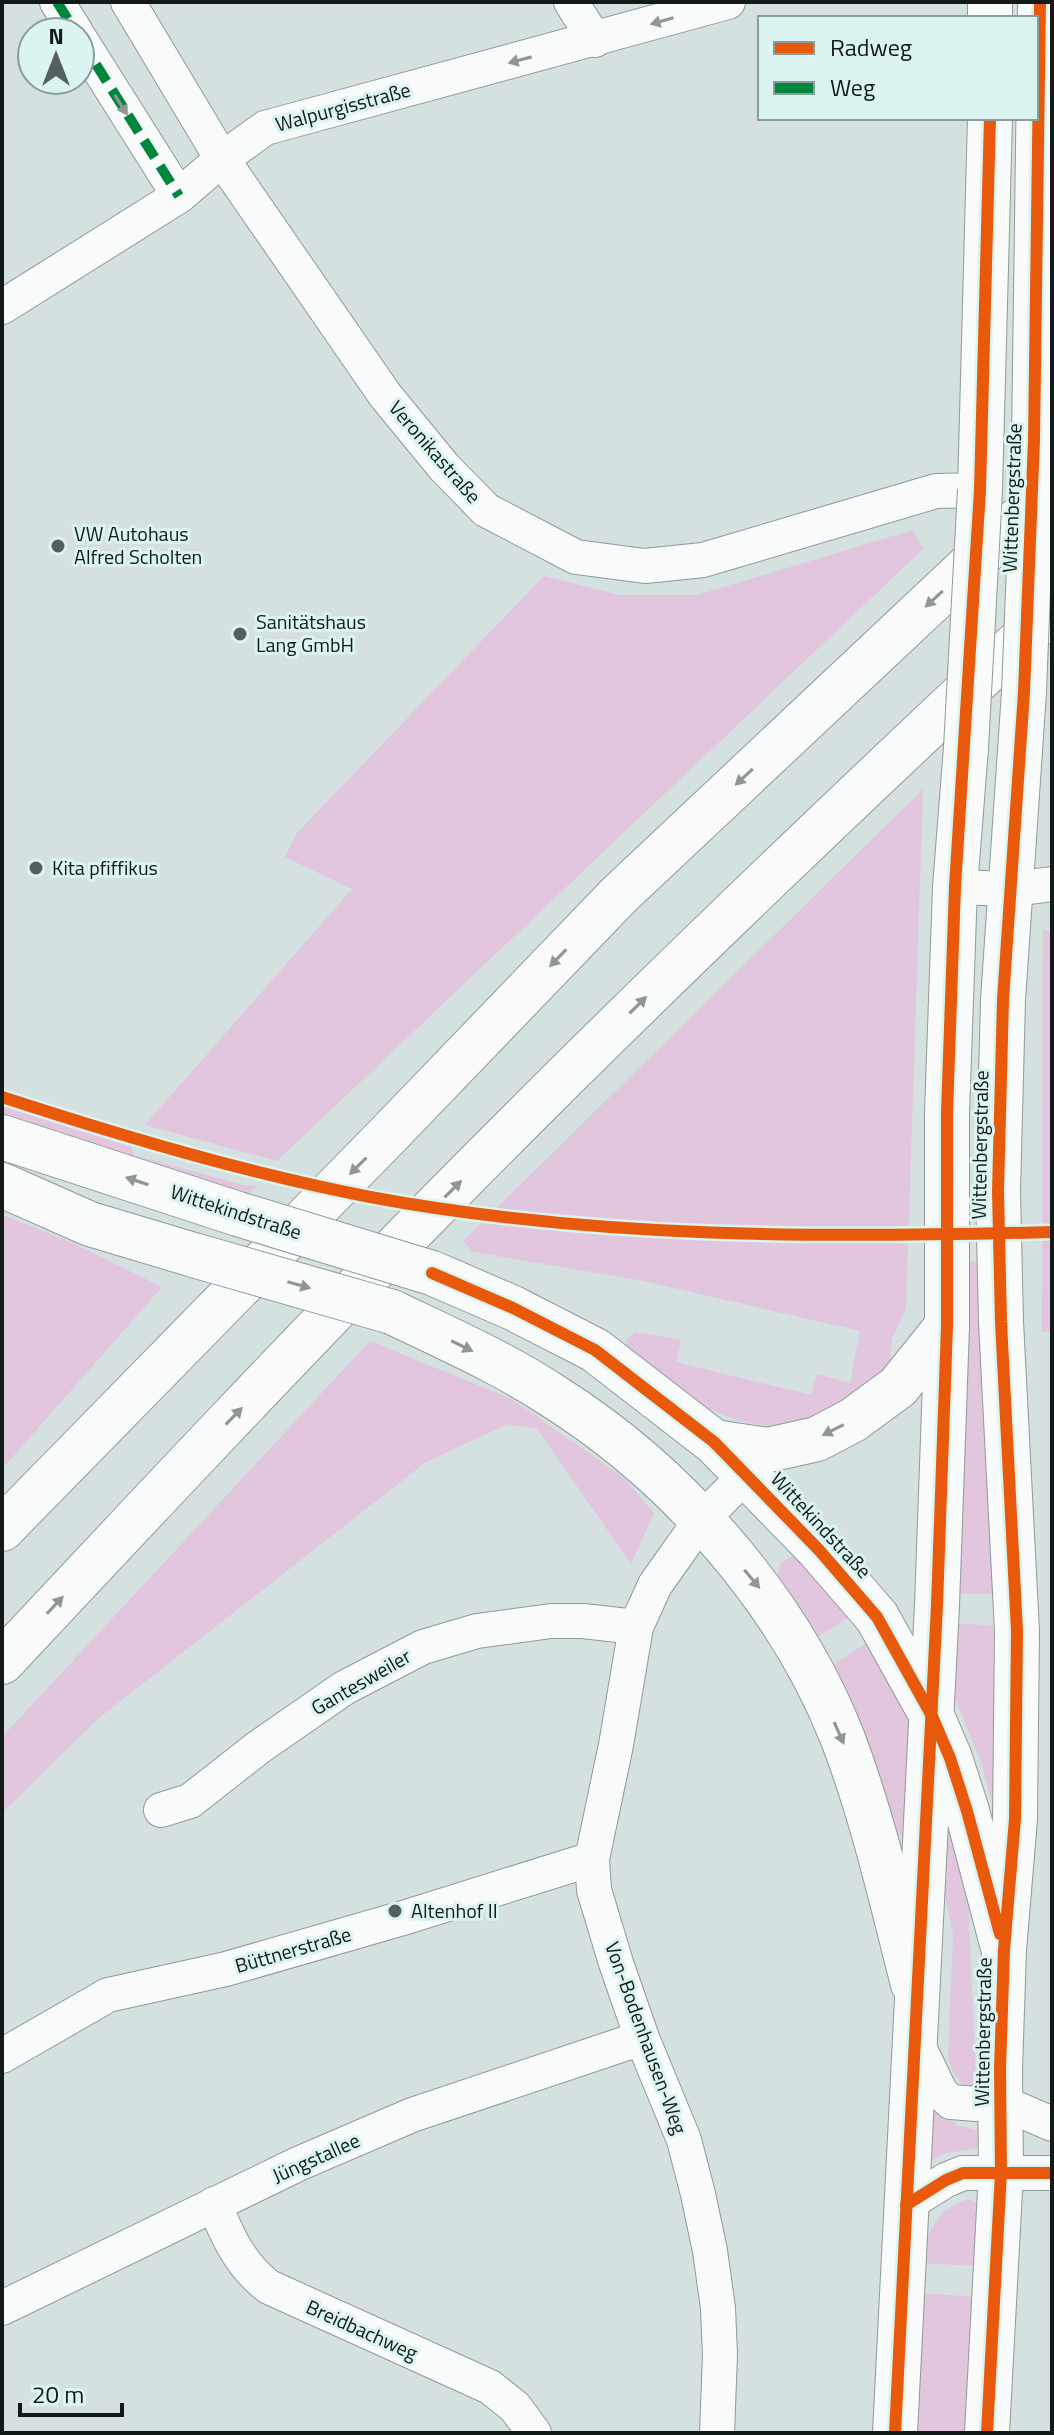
<svg xmlns="http://www.w3.org/2000/svg" width="1054" height="2435" viewBox="0 0 1054 2435" font-family="'Titillium Web',sans-serif">
  <style>
    .green { fill: #e1c6de }
    .lines { fill: none; stroke-linecap: round; stroke-linejoin: round }
    .minor-casing { stroke: #8f9a98; stroke-width: 36 }
    .tertiary-casing { stroke: #8f9a98; stroke-width: 46 }
    .secondary-casing { stroke: #8f9a98; stroke-width: 46 }
    .motorway-casing { stroke: #8f9a98; stroke-width: 46 }
    .minor { stroke: #f9fafa; stroke-width: 34 }
    .tertiary { stroke: #f9fafa; stroke-width: 44 }
    .secondary { stroke: #f9fafa; stroke-width: 44 }
    .motorway { stroke: #f9fafa; stroke-width: 44 }
    .tertiary-bridge-casing { stroke: #8f9a98; stroke-width: 46; stroke-linecap: butt }
    .secondary-bridge-casing { stroke: #8f9a98; stroke-width: 46; stroke-linecap: butt }
    .tertiary-bridge { stroke: #f9fafa; stroke-width: 44 }
    .secondary-bridge { stroke: #f9fafa; stroke-width: 44 }
    .quiet { stroke: #00873e; stroke-width: 10; stroke-dasharray: 20 10; stroke-linecap: butt }
    .cycleway-casing { stroke: #dbf4f1; stroke-width: 17 }
    .cycleway { stroke: #e8590c; stroke-width: 12 }
    .oneway { fill: #919594 }
    .poi-dot { fill: #55605e; stroke: #dbf4f1; stroke-width: 3 }
    .labels { text-anchor: middle; stroke-width: 6; stroke-linejoin: round; paint-order: stroke }
    .street-label { font-size: 20px; fill: #111a18; stroke: #dbf4f1 }
    .poi-label { font-size: 20px; fill: #111a18; stroke: #dbf4f1; text-anchor: start }
  </style>
  <rect width="100%" height="100%" fill="#d4e1e0"/>
  <g class="green">
    <path d="M 913,530 L 923,549 L 277,1161 L 145,1125 L 352,889 L 285,857 L 296,834 L 544,576 L 619,595 L 697,595 Z"/>
    <path d="M 923,789 L 906,1308 L 892,1339 L 890,1370 C 872,1383 849,1405 830,1414 C 752,1450 688,1399 627,1355 L 627,1339 L 635,1332 L 681,1340 L 676,1362 L 811,1395 L 817,1374 L 850,1383 L 860,1331 L 639,1280 L 473,1252 L 463,1241 Z"/>
    <path d="M 1043,928 L 1052,934 L 1052,1331 L 1042,1332 Z"/>
    <path d="M 2,1105 L 131,1147 L 134,1155 L 243,1185 L 257,1186 L 241,1200 L 2,1126 Z"/>
    <path d="M 2,1215 L 69,1241 L 162,1287 L 2,1469 Z"/>
    <path d="M 969,1261 L 983,1261 L 994,1594 L 955,1593 L 970,1306 Z"/>
    <path d="M 370,1341 L 512,1399 L 624,1478 L 654,1513 L 631,1564 L 537,1429 L 508,1424 L 426,1462 L 99,1718 L 2,1813 L 2,1737 Z"/>
    <path d="M 796,1556 L 852,1615 L 812,1641 C 800,1620 753,1563 796,1556 Z"/>
    <path d="M 955,1624 L 995,1625 L 996,1798 L 991,1799 L 981,1762 L 950,1686 Z"/>
    <path d="M 871,1640 L 911,1712 L 906,1827 L 903,1837 L 896,1835 L 827,1669 Z"/>
    <path d="M 944,1813 L 951,1814 L 968,1895 L 976,2084 L 974,2087 L 964,2087 L 952,2070 L 948,2056 L 953,1934 L 946,1901 L 942,1866 Z"/>
    <path d="M 935,2108 L 959,2126 L 977,2130 L 978,2146 L 974,2149 L 946,2153 L 928,2162 L 928,2109 Z"/>
    <path d="M 968,2199 L 979,2204 L 979,2266 L 920,2263 C 926,2234 937,2208 968,2199 Z"/>
    <path d="M 918,2293 L 977,2297 L 969,2433 L 912,2433 Z"/>
  </g>
  <g class="lines">
    <g class="minor-casing">
      <g id="minor">
        <path d="M 57,2 L 76,32"/>
        <path d="M 128,2 L 222,159 L 385,395 L 444,467 L 486,510 L 576,557 L 645,566 L 703,560 L 936,491 L 980,490"/>
        <path d="M 571,2 L 595,40"/>
        <path d="M 80,39 L 179,196"/>
        <path d="M 2,307 L 179,196 L 222,159 L 265,128 L 728,2"/>
        <path d="M 955,887 L 1012,889 L 1052,884"/>
        <path d="M 161,1810 L 190,1801 L 259,1747 L 344,1688 L 423,1647 L 477,1631 L 551,1621 L 583,1621 L 636,1627"/>
        <path d="M 916,2041 L 941,2093 L 951,2102 L 977,2104 C 990,2094 996,2085 1000,2069"/>
        <path d="M 2,2056 L 108,1995 L 226,1969 L 403,1918 L 592,1859"/>
        <path d="M 1001,2102 L 1052,2124"/>
        <path d="M 214,2204 C 228,2237 240,2265 269,2287 L 490,2387 L 515,2407 L 534,2433"/>
        <path d="M 906,2205 L 946,2180 L 963,2173 L 1052,2173"/>
        <path d="M 2,2308 L 298,2164 L 412,2115 L 642,2038"/>
        <path d="M 717,2433 L 720,2355 L 718,2308 L 710,2251 L 698,2194 L 684,2140 L 642,2038 L 616,1963 L 594,1890 L 592,1859 L 616,1745 L 636,1627 L 655,1585 L 701,1520 L 746,1475"/>
      </g>
    </g>
    <g class="tertiary-casing">
      <g id="tertiary">
        <path d="M 2,1137 L 238,1214"/>
        <path d="M 2,1185 L 90,1224 L 197,1256"/>
        <path d="M 432,1273 L 513,1308 L 595,1350 L 714,1442 L 819,1550 L 877,1617 L 932,1716 L 950,1758 L 967,1811 L 1002,1944"/>
        <path d="M 392,1312 C 446,1338 503,1363 553,1396 C 677,1474 789,1601 843,1739 C 873,1818 892,1902 913,1984"/>
      </g>
    </g>
    <g class="secondary-casing">
      <g id="secondary">
        <path d="M 990,2 L 990,18"/>
        <path d="M 1034,440 L 1040,2"/>
        <path d="M 980,490 L 990,118"/>
        <path d="M 714,1442 L 768,1450 L 817,1439 L 853,1420 L 898,1387 L 947,1326"/>
        <path d="M 895,2433 L 937,1605 L 947,1326 L 947,1113 L 955,887 L 966,748"/>
        <path d="M 987,2433 L 1001,2172 L 1000,2069 L 1004,1950 L 1015,1819 L 1017,1631 L 1001,1322 L 998,1191 L 1003,1000 L 1024,692"/>
      </g>
    </g>
    <g class="motorway-casing">
      <g id="motorway">
        <path d="M 2,1529 L 388,1135 L 619,895 L 1052,488"/>
        <path d="M 2,1662 C 150,1504 298,1346 450,1192 C 646,993 848,801 1052,611"/>
      </g>
    </g>
    <use href="#minor" class="minor"/>
    <use href="#tertiary" class="tertiary"/>
    <use href="#secondary" class="secondary"/>
    <use href="#motorway" class="motorway"/>
    <g class="tertiary-bridge-casing">
      <g id="tertiary-bridge">
        <path d="M 238,1214 L 432,1273"/>
        <path d="M 197,1256 L 392,1312"/>
      </g>
    </g>
    <g class="secondary-bridge-casing">
      <g id="secondary-bridge">
        <path d="M 1024,692 L 1034,440"/>
        <path d="M 966,748 L 980,490"/>
      </g>
    </g>
    <use href="#tertiary-bridge" class="tertiary-bridge"/>
    <use href="#secondary-bridge" class="secondary-bridge"/>
    <g class="quiet">
      <path d="M 57,2 L 76,32"/>
      <path d="M 80,39 L 179,196"/>
    </g>
    <g class="cycleway-casing">
      <g id="cycleway">
        <path d="M 2,1097 C 122,1136 246,1173 370,1197 C 596,1239 824,1238 1052,1232"/>
        <path d="M 432,1273 L 513,1308 L 595,1350 L 714,1442 L 819,1550 L 877,1617 L 932,1716 L 950,1758 L 967,1811 L 1000,1934"/>
        <path d="M 906,2205 L 946,2180 L 963,2173 L 1052,2173"/>
        <path d="M 895,2433 L 937,1605 L 947,1326 L 947,1113 L 955,887 L 980,490 L 990,118"/>
        <path d="M 987,2433 L 1001,2172 L 1000,2069 L 1004,1950 L 1015,1819 L 1017,1631 L 1001,1322 L 998,1191 L 1003,1000 L 1024,692 L 1034,440 L 1040,2"/>
      </g>
    </g>
    <use href="#cycleway" class="cycleway"/>
  </g>
  <defs><path id="oneway-solid" d="M-6-.8H1V-3.2L6.5 0L1 3.2V.8H-6Z" transform="scale(2)"/></defs>
  <g class="oneway">
    <use href="#oneway-solid" transform="translate(662 21) rotate(164)"/>
    <use href="#oneway-solid" transform="translate(520 60) rotate(165)"/>
    <use href="#oneway-solid" transform="translate(121 105) rotate(58)"/>
    <use href="#oneway-solid" transform="translate(934 599) rotate(137)"/>
    <use href="#oneway-solid" transform="translate(744 777) rotate(137)"/>
    <use href="#oneway-solid" transform="translate(558 958) rotate(134)"/>
    <use href="#oneway-solid" transform="translate(638 1005) rotate(-45)"/>
    <use href="#oneway-solid" transform="translate(358 1166) rotate(135)"/>
    <use href="#oneway-solid" transform="translate(137 1181) rotate(-162)"/>
    <use href="#oneway-solid" transform="translate(453 1189) rotate(-45)"/>
    <use href="#oneway-solid" transform="translate(299 1285) rotate(16)"/>
    <use href="#oneway-solid" transform="translate(462 1346) rotate(26)"/>
    <use href="#oneway-solid" transform="translate(234 1416) rotate(-46)"/>
    <use href="#oneway-solid" transform="translate(833 1430) rotate(153)"/>
    <use href="#oneway-solid" transform="translate(752 1579) rotate(50)"/>
    <use href="#oneway-solid" transform="translate(55 1605) rotate(-47)"/>
    <use href="#oneway-solid" transform="translate(839 1733) rotate(66)"/>
  </g>
  <g class="poi-dot">
    <circle cx="58" cy="546" r="8"/>
    <circle cx="240" cy="634" r="8"/>
    <circle cx="36" cy="868" r="8"/>
    <circle cx="395" cy="1911" r="8"/>
  </g>
  <g class="labels">
    <g class="street-label">
      <text transform="translate(343 107) rotate(-15)" y="7">Walpurgisstraße</text>
      <text transform="translate(435 452) rotate(49)" y="7">Veronikastraße</text>
      <text transform="translate(1012 498) rotate(-88)" y="7">Wittenbergstraße</text>
      <text transform="translate(980 1145) rotate(-89)" y="7">Wittenbergstraße</text>
      <text transform="translate(236 1212) rotate(18)" y="7">Wittekindstraße</text>
      <text transform="translate(821 1525) rotate(47)" y="7">Wittekindstraße</text>
      <text transform="translate(361 1682) rotate(-30)" y="7">Gantesweiler</text>
      <text transform="translate(293 1950) rotate(-16)" y="7">Büttnerstraße</text>
      <text transform="translate(983 2032) rotate(-89)" y="7">Wittenbergstraße</text>
      <text transform="translate(646 2038) rotate(70)" y="7">Von-Bodenhausen-Weg</text>
      <text transform="translate(316 2158) rotate(-24)" y="7">Jüngstallee</text>
      <text transform="translate(362 2330) rotate(24)" y="7">Breidbachweg</text>
    </g>
    <g class="poi-label">
      <text x="74" y="541">VW Autohaus<tspan x="74" dy="23">Alfred Scholten</tspan></text>
      <text x="256" y="629">Sanitätshaus<tspan x="256" dy="23">Lang GmbH</tspan></text>
      <text x="52" y="875">Kita pfiffikus</text>
      <text x="411" y="1918">Altenhof II</text>
    </g>
  </g>
  <rect width="1054" height="2435" fill="none" stroke="#111a18" stroke-width="8"/>
  <rect x="758" y="16" width="280" height="104" fill="#dbf4f1" stroke="#8a9d9a" stroke-width="2"/>
  <rect x="774" y="42" width="40" height="12" fill="#e8590c" stroke="#8a9d9a" stroke-width="2"/>
  <text x="830" y="56" font-size="24" fill="#111a18">Radweg</text>
  <rect x="774" y="82" width="40" height="12" fill="#00873e" stroke="#8a9d9a" stroke-width="2"/>
  <text x="830" y="96" font-size="24" fill="#111a18">Weg</text>
  <g transform="translate(56 56)"><circle r="38" fill="#dbf4f1" stroke="#8a9d9a" stroke-width="2"/>
  <path d="M0-6L14 30L0 20L-14 30Z" fill="#55605e"/>
  <text y="-12" font-size="22" font-weight="bold" text-anchor="middle" fill="#111a18">N</text>
  </g>
  <path d="M20 2403v12h102v-12" fill="none" stroke="#111a18" stroke-width="4"/>
  <text x="32" y="2403" font-size="24" fill="#111a18" stroke="#dbf4f1" stroke-width="6" paint-order="stroke">20 m</text>
</svg>
